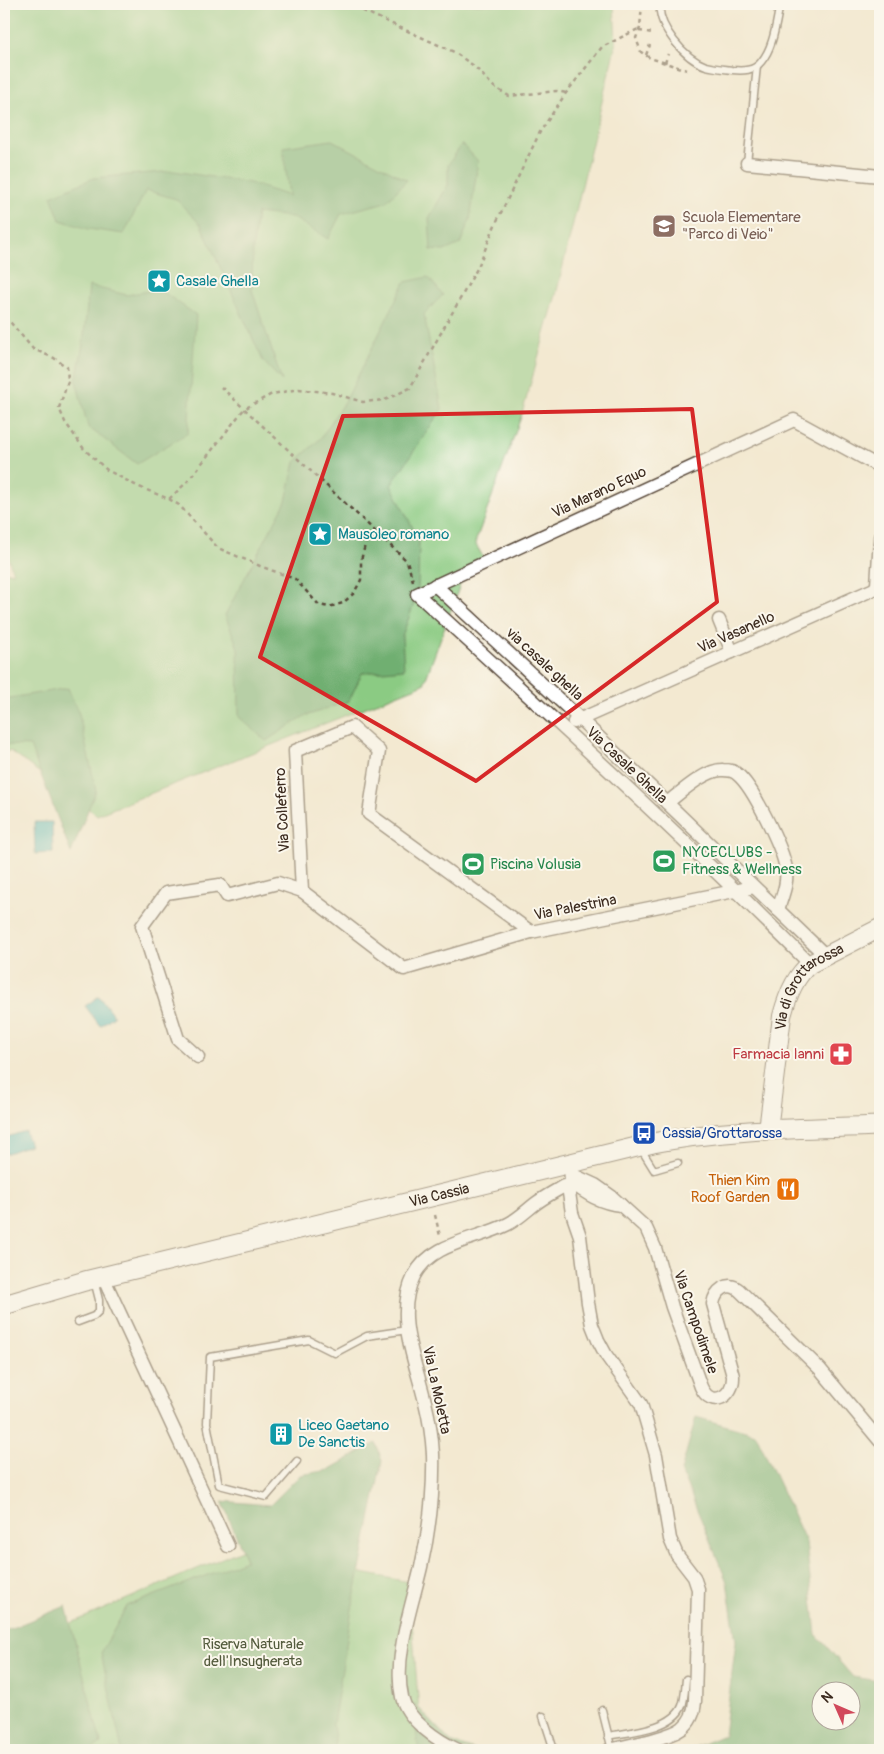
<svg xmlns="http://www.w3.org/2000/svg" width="884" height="1754" viewBox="0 0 884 1754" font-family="Pangolin,sans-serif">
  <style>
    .green { fill: #8bcb83; stroke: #637a50 }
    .forest { fill: #70af71; stroke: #566c48; fill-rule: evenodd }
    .water { fill: #42b2b8; stroke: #3e6e6b }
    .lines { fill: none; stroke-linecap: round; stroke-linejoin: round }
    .lane-casing { stroke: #574739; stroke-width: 9 }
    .street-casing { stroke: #574739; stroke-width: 15 }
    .secondary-casing { stroke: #574739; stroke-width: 20 }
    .primary-casing { stroke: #574739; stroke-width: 21 }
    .path { stroke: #574739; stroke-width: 2.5; stroke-dasharray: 4 4; stroke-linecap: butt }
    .lane { stroke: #fff; stroke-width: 6 }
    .street { stroke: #fff; stroke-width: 12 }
    .secondary { stroke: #fff; stroke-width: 18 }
    .primary { stroke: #fff; stroke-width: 19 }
    .marked { fill: none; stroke: #d62828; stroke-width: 4; stroke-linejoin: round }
    .labels { text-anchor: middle; stroke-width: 4; stroke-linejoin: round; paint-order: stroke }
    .education-label { font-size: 15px; fill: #785e54; stroke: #fbf7ec; text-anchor: start }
    .culture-label { font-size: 15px; fill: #0d838f; stroke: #fbf7ec; text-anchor: start }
    .street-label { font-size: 15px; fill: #3b2a1e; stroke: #fbf7ec }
    .leisure-label { font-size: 15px; fill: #27864d; stroke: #fbf7ec; text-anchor: start }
    .health-label { font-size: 15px; fill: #be3a42; stroke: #fbf7ec; text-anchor: end }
    .transit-label { font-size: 15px; fill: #164399; stroke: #fbf7ec; text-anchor: start }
    .food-label { font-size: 15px; fill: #c56008; stroke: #fbf7ec; text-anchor: end }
    .park-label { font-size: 15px; fill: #535a3c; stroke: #fbf7ec }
  </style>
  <rect width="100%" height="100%" fill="#fbf7ec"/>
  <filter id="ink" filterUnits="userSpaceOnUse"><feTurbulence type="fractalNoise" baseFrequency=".02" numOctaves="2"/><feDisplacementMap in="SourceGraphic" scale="10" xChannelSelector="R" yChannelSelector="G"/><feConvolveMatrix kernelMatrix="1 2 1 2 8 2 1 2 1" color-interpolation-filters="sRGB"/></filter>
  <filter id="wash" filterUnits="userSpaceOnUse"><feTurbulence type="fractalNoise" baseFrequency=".0096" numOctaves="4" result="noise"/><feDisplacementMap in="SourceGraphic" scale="20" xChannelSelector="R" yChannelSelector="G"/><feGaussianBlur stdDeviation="1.12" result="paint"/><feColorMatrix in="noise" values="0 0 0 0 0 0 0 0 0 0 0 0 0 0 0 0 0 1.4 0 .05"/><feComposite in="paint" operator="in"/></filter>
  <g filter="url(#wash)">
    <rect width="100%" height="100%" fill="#f3e9d1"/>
    <g class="green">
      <path d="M 4,4 L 614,4 L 616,43 L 556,295 L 521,417 L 475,543 L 486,562 L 465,571 L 424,684 L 97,815 L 10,751 L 4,752 L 4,571 L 13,573 L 4,544 Z"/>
      <path d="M 241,1550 L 409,1582 L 422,1750 L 4,1750 L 4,1652 Z"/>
    </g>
    <g class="forest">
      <path d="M 332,140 L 407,180 L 386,202 L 341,214 L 328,239 L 292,217 L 257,213 L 253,245 L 252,290 L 282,381 L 263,361 L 201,225 L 176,199 L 146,190 L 124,234 L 88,229 L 60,220 L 51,196 L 94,178 L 174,171 L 250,183 L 289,196 L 283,147 Z"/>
      <path d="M 462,144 L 478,161 L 470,220 L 460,244 L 444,251 L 431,250 L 429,218 L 448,185 L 448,165 Z"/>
      <path d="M 428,277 L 443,295 L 424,314 L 442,409 L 391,485 L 419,540 L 418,593 L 402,636 L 404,669 L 362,673 L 349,701 L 303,717 L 266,741 L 239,717 L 238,648 L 225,615 L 286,501 L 295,462 L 321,438 L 349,394 L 405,282 Z"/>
      <path d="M 89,286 L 127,295 L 159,289 L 196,315 L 188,433 L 137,464 L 88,427 L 76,381 L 83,345 Z"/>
      <path d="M 68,688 L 79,714 L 96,790 L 71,853 L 30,746 L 4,745 L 4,699 Z"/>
      <path d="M 696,1417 L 756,1434 L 806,1542 L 816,1634 L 853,1677 L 880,1681 L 880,1750 L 688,1750 L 724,1735 L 736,1641 L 727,1582 L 681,1471 ZM 822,1692 L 852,1692 L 852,1722 L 822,1722 Z"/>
      <path d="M 376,1443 L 382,1461 L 352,1609 L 333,1724 L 336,1750 L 122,1750 L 101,1653 L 127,1606 L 246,1560 L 222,1501 L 270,1505 L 300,1475 L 328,1470 Z"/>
      <path d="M 66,1606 L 101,1743 L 91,1750 L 4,1750 L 4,1631 Z"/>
      <path d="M 414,1703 L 451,1742 L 475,1750 L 418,1750 Z"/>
    </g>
    <g class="water">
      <path d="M 34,822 L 52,822 L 53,853 L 35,854 Z"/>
      <path d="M 99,996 L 114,1016 L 100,1026 L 85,1006 Z"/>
      <path d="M 25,1131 L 30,1145 L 5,1154 L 4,1138 Z"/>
    </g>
  </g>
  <g filter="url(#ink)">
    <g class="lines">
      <g class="lane-casing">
        <g id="lane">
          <path d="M 660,4 C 657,26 685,59 706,66 C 714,68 724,69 732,70 C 743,71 754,71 761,62 C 774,47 776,22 780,4"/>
          <path d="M 747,163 L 757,66"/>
          <path d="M 641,1149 L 654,1170 L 678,1163"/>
          <path d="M 78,1322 L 94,1316 L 99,1311 L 99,1300 L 94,1280"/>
          <path d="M 297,1461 L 266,1497 L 219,1485 L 207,1423 L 210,1357 L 309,1340 L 335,1353 L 367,1336 L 407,1330"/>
          <path d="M 602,1710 L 612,1750"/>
          <path d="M 543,1716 L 554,1750"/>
          <path d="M 608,1736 C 629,1732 673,1729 682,1706 C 685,1698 685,1687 686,1679"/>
        </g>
      </g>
      <g class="street-casing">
        <g id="street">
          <path d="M 747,163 L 880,176"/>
          <path d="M 435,585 L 580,719 L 826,956"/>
          <path d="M 719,620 L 732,652"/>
          <path d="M 574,722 L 874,589 L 877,585 L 880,538"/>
          <path d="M 667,803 C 680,793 706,769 723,770 C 727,770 734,771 737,774 C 753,786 783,849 786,869 C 788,884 782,896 778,910"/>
          <path d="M 531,932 L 369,814 L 379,751 L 352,727 L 295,751 L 302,891 L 404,969 L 531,932 L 754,887"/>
          <path d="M 810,964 C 683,837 550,715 417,594 L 794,420 L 880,467"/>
          <path d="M 198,1057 L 178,1039 L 142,926 L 166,893 L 220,885 L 227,896 L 278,883 L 302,891"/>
          <path d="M 570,1163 L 571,1182 L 569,1193 L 572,1213 L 580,1236 L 588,1303 L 592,1325 L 598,1340 L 606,1355 L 641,1404 L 656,1455 L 670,1539 L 677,1555 L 694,1577 L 698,1589 L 695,1701 C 693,1731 673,1734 648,1741 C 635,1744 622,1747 609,1750"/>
          <path d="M 571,1174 L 595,1185 L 612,1197 L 646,1228 L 655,1248 L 672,1307 L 701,1387 C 711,1409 734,1397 733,1376 L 713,1304 C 715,1291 728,1280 739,1290 L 820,1369 L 880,1441"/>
          <path d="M 571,1182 C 586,1194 601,1203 621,1205"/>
          <path d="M 103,1277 L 228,1546"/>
          <path d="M 458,1750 C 438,1741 407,1720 402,1697 C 393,1658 412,1606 421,1567 C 429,1532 434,1490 433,1454 C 432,1437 429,1418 425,1402 C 416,1362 394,1316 414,1276 C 431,1242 477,1240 508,1224 C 518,1219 526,1211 535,1204 C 544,1197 554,1192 564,1186"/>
        </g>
      </g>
      <g class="secondary-casing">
        <g id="secondary">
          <path id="s1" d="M 768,1130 L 782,1016 C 787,997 795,976 810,964 L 880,928"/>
        </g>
      </g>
      <g class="primary-casing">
        <g id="primary">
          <path id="s2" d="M 4,1305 L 85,1281 L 653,1143 C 727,1128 805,1129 880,1126"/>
        </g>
      </g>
      <g class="path">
        <path d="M 348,4 L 454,52 L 474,66 L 494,87 L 509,96 L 557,91 L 566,93"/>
        <path d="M 642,4 L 640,28 L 636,38 L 641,52 L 650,58 L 687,70"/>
        <path d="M 639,31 L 653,33"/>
        <path d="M 646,55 L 650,45"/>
        <path d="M 665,63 L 668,54"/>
        <path d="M 4,318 L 11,323 L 33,349 L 54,358 L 67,367 L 68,381 L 59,408 L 65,422 L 84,449 L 107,470 L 137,486 L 169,499 L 188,481 L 244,409 L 272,394 L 299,389 L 332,393 L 363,402 L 385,400 L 410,388 L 478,267 L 495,225 L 540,132 L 566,93 L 602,47 L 640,28"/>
        <path d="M 221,387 L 407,561 L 413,581"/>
        <path d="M 169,499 L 179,505 L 218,548 L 260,566 L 295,579 L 319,605 L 329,607 L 343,603 L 354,593 L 361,580 L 361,560 L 364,549 L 365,544 L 376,532"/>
        <path d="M 435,1215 L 440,1236"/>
      </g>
      <use href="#lane" class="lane"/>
      <use href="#street" class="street"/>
      <use href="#secondary" class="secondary"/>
      <use href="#primary" class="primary"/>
    </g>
  </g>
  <path d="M0 0H884V1754H0ZM 692,409 L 717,602 L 476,781 L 260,657 L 343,416 Z" fill="#f3e9d1" fill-opacity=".55" fill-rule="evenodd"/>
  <path class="marked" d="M 692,409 L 717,602 L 476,781 L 260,657 L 343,416 Z"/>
  <defs>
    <g id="school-square" transform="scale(1.25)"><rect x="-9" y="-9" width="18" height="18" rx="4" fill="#8d6e63" stroke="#fbf7ec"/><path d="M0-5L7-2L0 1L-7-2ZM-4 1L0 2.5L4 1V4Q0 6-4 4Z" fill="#fff"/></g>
    <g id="sight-square" transform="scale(1.25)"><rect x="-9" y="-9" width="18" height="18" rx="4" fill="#0f9aa8" stroke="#fbf7ec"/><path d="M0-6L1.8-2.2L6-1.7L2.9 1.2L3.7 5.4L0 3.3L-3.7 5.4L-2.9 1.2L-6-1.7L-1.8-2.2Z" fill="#fff"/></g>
    <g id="stadium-square" transform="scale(1.25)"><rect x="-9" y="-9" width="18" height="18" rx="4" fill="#2e9e5b" stroke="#fbf7ec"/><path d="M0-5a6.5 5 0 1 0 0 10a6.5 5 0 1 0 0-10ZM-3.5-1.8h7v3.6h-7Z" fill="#fff"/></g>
    <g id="pharmacy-square" transform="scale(1.25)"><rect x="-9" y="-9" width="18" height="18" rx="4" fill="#e0444e" stroke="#fbf7ec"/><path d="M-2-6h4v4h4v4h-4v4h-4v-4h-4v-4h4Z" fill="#fff"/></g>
    <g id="bus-square" transform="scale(1.25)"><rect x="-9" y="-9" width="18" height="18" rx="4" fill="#1a4fb4" stroke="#fbf7ec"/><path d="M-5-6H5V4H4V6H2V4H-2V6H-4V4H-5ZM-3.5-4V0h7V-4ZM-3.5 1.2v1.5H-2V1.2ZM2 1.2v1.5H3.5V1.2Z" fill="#fff"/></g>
    <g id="restaurant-square" transform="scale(1.25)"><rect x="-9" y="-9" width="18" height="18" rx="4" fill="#e8710a" stroke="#fbf7ec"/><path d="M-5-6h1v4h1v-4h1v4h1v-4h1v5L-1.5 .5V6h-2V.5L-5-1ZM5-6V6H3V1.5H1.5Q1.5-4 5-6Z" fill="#fff"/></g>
    <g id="building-square" transform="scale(1.25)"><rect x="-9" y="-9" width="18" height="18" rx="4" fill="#0f9aa8" stroke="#fbf7ec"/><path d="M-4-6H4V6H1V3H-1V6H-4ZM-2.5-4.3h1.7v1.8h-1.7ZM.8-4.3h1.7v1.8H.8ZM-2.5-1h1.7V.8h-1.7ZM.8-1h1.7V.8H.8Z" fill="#fff"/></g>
  </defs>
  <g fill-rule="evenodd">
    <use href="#school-square" x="664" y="226"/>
    <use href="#sight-square" x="159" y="281"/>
    <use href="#sight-square" x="320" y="534"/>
    <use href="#stadium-square" x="664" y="861"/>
    <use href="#stadium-square" x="473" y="864"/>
    <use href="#pharmacy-square" x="841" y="1054"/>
    <use href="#bus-square" x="644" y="1133"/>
    <use href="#restaurant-square" x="788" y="1189"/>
    <use href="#building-square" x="281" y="1434"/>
  </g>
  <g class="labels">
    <g class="education-label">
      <text x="682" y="222">Scuola Elementare<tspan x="682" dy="17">"Parco di Veio"</tspan></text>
    </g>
    <g class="culture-label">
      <text x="176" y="286">Casale Ghella</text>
      <text x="338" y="539">Mausoleo romano</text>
      <text x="298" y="1430">Liceo Gaetano<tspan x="298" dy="17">De Sanctis</tspan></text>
    </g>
    <g class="street-label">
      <text transform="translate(599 492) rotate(-25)" y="5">Via Marano Equo</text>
      <text transform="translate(736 632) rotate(-24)" y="5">Via Vasanello</text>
      <text transform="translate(545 664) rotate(43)" y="5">via casale ghella</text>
      <text transform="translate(627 765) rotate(43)" y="5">Via Casale Ghella</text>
      <text transform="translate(282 810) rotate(-93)" y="5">Via Colleferro</text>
      <text transform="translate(575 907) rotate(-11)" y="5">Via Palestrina</text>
      <text dy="5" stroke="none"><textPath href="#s1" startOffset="156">Via di Grottarossa</textPath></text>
      <text dy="5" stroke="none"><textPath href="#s2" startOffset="449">Via Cassia</textPath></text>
      <text transform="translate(696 1322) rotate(71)" y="5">Via Campodimele</text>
      <text transform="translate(437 1390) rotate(78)" y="5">Via La Moletta</text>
    </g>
    <g class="leisure-label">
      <text x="682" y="857">NYCECLUBS -<tspan x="682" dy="17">Fitness &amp; Wellness</tspan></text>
      <text x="490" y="869">Piscina Volusia</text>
    </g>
    <g class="health-label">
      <text x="824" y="1059">Farmacia Ianni</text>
    </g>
    <g class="transit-label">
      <text x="662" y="1138">Cassia/Grottarossa</text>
    </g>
    <g class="food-label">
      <text x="770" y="1185">Thien Kim<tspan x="770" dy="17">Roof Garden</tspan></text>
    </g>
    <g class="park-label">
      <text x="253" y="1649">Riserva Naturale<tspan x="253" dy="17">dell'Insugherata</tspan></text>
    </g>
  </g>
  <rect width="884" height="1754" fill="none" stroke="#fbf7ec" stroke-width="20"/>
  <g transform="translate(836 1706) rotate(315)"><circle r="24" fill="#fbf7ec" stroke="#aea59a"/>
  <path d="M0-4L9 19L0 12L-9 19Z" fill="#d1495b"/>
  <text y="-8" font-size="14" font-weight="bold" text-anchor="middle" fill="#3b2a1e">N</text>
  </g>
</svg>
